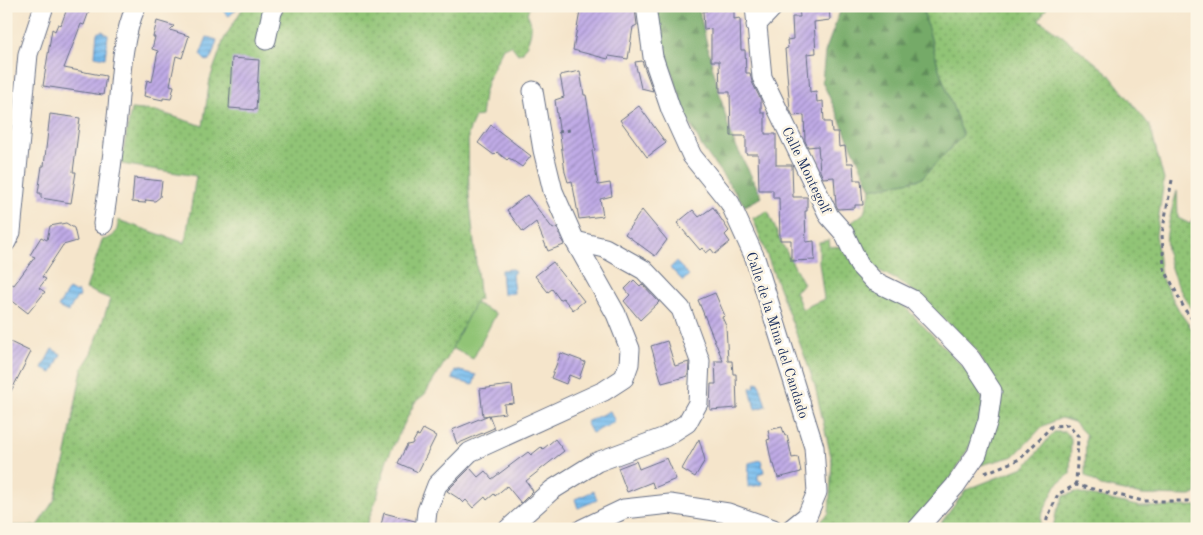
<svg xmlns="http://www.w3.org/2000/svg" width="1203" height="535" viewBox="0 0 1203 535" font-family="'Old Standard TT',serif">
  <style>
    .grass { fill: url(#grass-dots); stroke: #567a6a }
    .forest { fill: url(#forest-firs); stroke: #486c62 }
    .green { fill: #91c476; stroke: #567a6a }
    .water { fill: url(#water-rules); stroke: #4a77a8 }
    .building { fill: url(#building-hatch) }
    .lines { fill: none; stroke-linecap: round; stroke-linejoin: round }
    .minor-casing { stroke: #676f84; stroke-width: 21 }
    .path { stroke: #676f84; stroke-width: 3; stroke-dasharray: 4 4; stroke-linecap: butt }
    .minor { stroke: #fff; stroke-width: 19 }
    .labels { text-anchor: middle; stroke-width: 5; stroke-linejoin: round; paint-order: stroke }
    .street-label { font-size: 14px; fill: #1b2f5e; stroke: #fcf5e5 }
  </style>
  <defs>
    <pattern id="grass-dots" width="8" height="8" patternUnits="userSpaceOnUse" patternTransform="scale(1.25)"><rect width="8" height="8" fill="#91c476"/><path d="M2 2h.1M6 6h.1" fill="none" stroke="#76a064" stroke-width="1.8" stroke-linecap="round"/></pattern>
    <pattern id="forest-firs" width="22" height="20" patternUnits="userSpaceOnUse" patternTransform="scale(1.25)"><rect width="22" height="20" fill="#74aa67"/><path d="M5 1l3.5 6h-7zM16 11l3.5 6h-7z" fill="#5e8b58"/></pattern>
    <pattern id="water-rules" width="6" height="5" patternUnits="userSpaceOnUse" patternTransform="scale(1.25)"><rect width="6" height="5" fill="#7abff1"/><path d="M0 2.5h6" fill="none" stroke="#639cc6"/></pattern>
    <pattern id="building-hatch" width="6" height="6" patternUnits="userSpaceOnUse" patternTransform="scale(1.25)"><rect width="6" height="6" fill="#c0abe6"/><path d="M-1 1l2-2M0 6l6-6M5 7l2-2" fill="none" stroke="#9b8cbe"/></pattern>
  </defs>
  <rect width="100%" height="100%" fill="#fcf5e5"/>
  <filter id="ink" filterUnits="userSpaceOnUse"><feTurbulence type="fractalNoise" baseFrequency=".02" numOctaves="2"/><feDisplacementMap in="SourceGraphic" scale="10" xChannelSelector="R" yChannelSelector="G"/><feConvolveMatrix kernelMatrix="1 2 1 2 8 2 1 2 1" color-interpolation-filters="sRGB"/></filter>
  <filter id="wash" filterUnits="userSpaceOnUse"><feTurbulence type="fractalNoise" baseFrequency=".0096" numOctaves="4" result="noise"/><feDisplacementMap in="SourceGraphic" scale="20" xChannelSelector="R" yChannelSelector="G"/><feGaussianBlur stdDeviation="1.12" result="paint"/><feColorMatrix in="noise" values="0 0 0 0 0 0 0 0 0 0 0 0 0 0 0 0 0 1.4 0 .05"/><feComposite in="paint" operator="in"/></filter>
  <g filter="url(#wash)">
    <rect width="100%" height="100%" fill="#f5e5cb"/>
    <g class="grass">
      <path d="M 244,6 L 530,6 L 527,13 C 535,28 530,38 523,52 L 518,54 L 511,45 L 503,48 L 489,77 L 484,94 L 481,116 L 475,117 L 468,134 L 469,195 L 480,301 L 477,299 L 448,357 L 425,394 L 415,402 L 387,459 L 377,498 L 365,529 L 6,529 L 6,526 L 37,526 L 55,499 L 65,459 L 82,369 L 92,353 L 110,299 L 86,289 L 102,240 C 114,238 118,233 118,220 L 185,243 L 196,176 L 121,164 L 131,109 L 156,111 L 203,126 L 210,79 L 224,39 Z"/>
      <path d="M 922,6 L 1048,6 L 1039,20 L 1061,35 L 1108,73 L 1150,126 L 1164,180 L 1156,235 L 1161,277 L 1181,314 L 1197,336 L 1197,493 L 1191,496 L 1142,495 L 1101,486 L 1085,475 L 1086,435 L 1074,422 L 1061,418 L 1043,426 L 1014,456 L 981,465 L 998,419 L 998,388 L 977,351 L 916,293 L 899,281 L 872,267 L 846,227 L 864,213 L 871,189 L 921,179 L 963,135 L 939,69 Z"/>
      <path d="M 1177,191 L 1178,218 L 1190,224 L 1197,213 L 1197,316 C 1180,295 1163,260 1167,233 C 1169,219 1173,205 1177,191 Z"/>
      <path d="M 768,211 L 780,240 L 804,284 L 795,291 L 802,309 L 824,299 L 819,262 L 819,242 L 829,240 L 830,247 L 842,246 L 897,299 L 974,378 L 984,403 L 974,439 L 951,478 L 908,529 L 813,529 L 829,513 L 832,461 L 815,386 L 806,360 L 753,218 Z"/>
      <path d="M 1054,432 L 1066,432 L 1071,438 L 1070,474 L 1056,485 L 1041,517 L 1040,529 L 934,529 L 940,524 L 966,490 L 1026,466 Z"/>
      <path d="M 1076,492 L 1141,507 L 1197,506 L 1197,529 L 1053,529 L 1056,513 L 1064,496 Z"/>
    </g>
    <g class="forest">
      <path d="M 657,6 L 698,6 L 711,61 L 731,136 L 762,197 L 745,206 L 702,147 L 685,114 L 659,30 Z"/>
      <path d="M 842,6 L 922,6 L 939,69 L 963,135 L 921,179 L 871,189 L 822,81 L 825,52 Z"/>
    </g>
    <path class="green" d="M 475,303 L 496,314 L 473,359 L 452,348 Z"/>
    <g class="water">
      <path d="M 229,6 L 240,6 L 229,16 L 225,13 L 224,11 Z"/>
      <path d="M 102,31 L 108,35 L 105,58 L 95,56 L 97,33 Z"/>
      <path d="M 207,37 L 217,40 L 211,59 L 206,61 L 200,55 Z"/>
      <path d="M 676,262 L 689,275 L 683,281 L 670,268 Z"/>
      <path d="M 512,269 L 515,271 L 512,275 L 514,293 L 503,294 L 501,270 Z"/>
      <path d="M 69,289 L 76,293 L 77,291 L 80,295 L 79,298 L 77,297 L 68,312 L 58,307 Z"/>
      <path d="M 52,349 L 61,354 L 52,373 L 42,368 Z"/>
      <path d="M 455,370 L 476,375 L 473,385 L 452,379 Z"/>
      <path d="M 756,382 L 759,383 L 766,406 L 755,409 L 750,388 L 755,387 Z"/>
      <path d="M 610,411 L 615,422 L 592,433 L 586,422 Z"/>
      <path d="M 761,460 L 764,472 L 758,474 L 758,480 L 762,482 L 761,485 L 748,487 L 749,463 Z"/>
      <path d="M 594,491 L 597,500 L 578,508 L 575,499 Z"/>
    </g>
    <g id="blocks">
      <g class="building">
        <path d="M 68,6 L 91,6 L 84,25 L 81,24 L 64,68 L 106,76 L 103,95 L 43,86 L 52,29 L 55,31 L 58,24 L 61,25 Z"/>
        <path d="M 581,6 L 613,6 L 628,10 L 635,9 L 637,25 L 633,27 L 628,59 L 609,56 L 608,59 L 573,50 Z"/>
        <path d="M 707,6 L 723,6 L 723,10 L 734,9 L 734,19 L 740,18 L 741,50 L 745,50 L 746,73 L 750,73 L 752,82 L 761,100 L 761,113 L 765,113 L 765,134 L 776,134 L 776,165 L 792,165 L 793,197 L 807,197 L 807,211 L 805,211 L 806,242 L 814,241 L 815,260 L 791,261 L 791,240 L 780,240 L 779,198 L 773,198 L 773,190 L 759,190 L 758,154 L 746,154 L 746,136 L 731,136 L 730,92 L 720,92 L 719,61 L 711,61 L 711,29 L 704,30 L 703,11 L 707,11 Z"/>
        <path d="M 806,6 L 829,6 L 830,20 L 814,22 L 816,53 L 807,54 L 810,92 L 816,91 L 817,102 L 823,101 L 824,122 L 831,122 L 832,132 L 838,132 L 839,147 L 845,146 L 847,163 L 853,163 L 854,180 L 861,180 L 863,205 L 855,205 L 855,208 L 838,209 L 836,205 L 834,177 L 823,178 L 820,171 L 818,146 L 808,147 L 805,141 L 804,115 L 793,116 L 790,110 L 785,49 L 788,48 L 787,40 L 793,39 L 792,17 L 800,17 L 799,8 L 806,8 Z"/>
        <path d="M 157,21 L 174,26 L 170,30 L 189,36 L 182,58 L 176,56 L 170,85 L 174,86 L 171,99 L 163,98 L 163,100 L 144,96 L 147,80 L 152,82 L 158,51 L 152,49 L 155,37 L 153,37 Z"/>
        <path d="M 232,58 L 259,60 L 256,110 L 229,108 Z"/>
        <path d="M 642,61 L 653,91 L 641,88 L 635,62 Z"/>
        <path d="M 580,71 L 584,95 L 586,95 L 595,150 L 592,151 L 598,185 L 610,183 L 612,196 L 600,199 L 603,216 L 579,219 L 572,181 L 568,182 L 565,172 L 555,100 L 564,97 L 560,75 Z"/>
        <path d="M 639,106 L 666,143 L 647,157 L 620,120 Z"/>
        <path d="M 50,114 L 80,118 L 73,172 L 76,172 L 71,203 L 41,198 L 41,193 L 38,193 L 42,166 L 44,166 Z"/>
        <path d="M 491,125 L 531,156 L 522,167 L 509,158 L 507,160 L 497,152 L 494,155 L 478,143 Z"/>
        <path d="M 134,178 L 162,181 L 160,197 L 155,201 L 146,200 L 145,203 L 132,202 Z"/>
        <path d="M 527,195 L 553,229 L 557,227 L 564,245 L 548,251 L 536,222 L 523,232 L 507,210 Z"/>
        <path d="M 713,207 L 729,231 L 725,235 L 730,242 L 715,254 L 711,249 L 706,253 L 702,248 L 700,250 L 677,223 L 693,210 L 699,217 Z"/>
        <path d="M 642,210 L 667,240 L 655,256 L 625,234 Z"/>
        <path d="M 66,223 L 74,228 L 77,241 L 63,245 L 42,277 L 46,279 L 39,288 L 45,292 L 28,313 L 6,296 L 6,292 L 12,284 L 14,285 L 35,257 L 30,255 L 41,237 L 47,240 L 50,226 Z"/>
        <path d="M 553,262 L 584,301 L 573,310 L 563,298 L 560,300 L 552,289 L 548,292 L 535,276 Z"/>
        <path d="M 634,280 L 640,286 L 642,284 L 659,302 L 640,320 L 624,301 L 630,295 L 625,289 Z"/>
        <path d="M 715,293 L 725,316 L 722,317 L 726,326 L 728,361 L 732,361 L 733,374 L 736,374 L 737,408 L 710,410 L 711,384 L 716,384 L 715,361 L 723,361 L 698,300 Z"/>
        <path d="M 6,340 L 31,352 L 6,401 Z"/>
        <path d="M 667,341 L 675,366 L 689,362 L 688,376 L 662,383 L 651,346 Z"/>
        <path d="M 561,353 L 585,362 L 579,379 L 569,375 L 566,384 L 551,378 Z"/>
        <path d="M 512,385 L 514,403 L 504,404 L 505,413 L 483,416 L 480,389 Z"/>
        <path d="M 489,415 L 494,428 L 457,444 L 452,430 Z"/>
        <path d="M 782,427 L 785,436 L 787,435 L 792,458 L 798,457 L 801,472 L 778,478 L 774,464 L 772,464 L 767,440 L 770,439 L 768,430 Z"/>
        <path d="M 423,429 L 436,436 L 418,472 L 398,463 L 407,445 L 412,444 L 417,435 L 419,436 Z"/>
        <path d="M 555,439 L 564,451 L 526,481 L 533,491 L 521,503 L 507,486 L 495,496 L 494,494 L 487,500 L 485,497 L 473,508 L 466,500 L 463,503 L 458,498 L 447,491 L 470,468 L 478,477 L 485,471 L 492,479 L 528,452 L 531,455 L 541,447 L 543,449 Z"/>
        <path d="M 699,439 L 705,460 L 695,477 L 682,469 Z"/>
        <path d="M 667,458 L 676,479 L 654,488 L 652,482 L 627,492 L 618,468 L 636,461 L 639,469 Z"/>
        <path d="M 384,513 L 415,521 L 414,529 L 380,529 Z"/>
      </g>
    </g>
  </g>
  <g filter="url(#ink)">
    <use href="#blocks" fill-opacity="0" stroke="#676f84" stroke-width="1"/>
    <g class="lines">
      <g class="minor-casing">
        <g id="minor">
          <path d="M 646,6 L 653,57 L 671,110 L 692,156 L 730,203 L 755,258 L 814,447 L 817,492 L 807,516 L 791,529"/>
          <path d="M 755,6 L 762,77 L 829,216 L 844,233 L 859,265 L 874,281 L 913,300 L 971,359 L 992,391 L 988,420 L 977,454 L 955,486 L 917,529"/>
          <path d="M 756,25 L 774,6"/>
          <path d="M 266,40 L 272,12 L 275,6"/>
          <path d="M 103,224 C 109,185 114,147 118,108 C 121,74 122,38 136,6"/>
          <path d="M 6,242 L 11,232 L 28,54 L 44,6"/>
          <path d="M 425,529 L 427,511 L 437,485 L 470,452 L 604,391 L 624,378 L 629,364 L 630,349 L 616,314 L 575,241 L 553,191 L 543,150 L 533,91"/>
          <path d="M 508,529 L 552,490 L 597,462 L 665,437 L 687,423 L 698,403 L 700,361 L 681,309 L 644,270 L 605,248 L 575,241"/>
          <path d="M 582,529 L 624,509 L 670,504 L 728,513 L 773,529"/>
        </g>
      </g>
      <g class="path">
        <path d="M 558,132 L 570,130"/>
        <path d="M 1172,180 L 1162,234 L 1164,268 L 1185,310 L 1197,325"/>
        <path d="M 985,473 L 1020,459 L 1052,426 L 1068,425 L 1078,436 L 1076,485"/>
        <path d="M 1046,529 L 1047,519 L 1058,494 L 1076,485 L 1143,501 L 1195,501 L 1197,500"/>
      </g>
      <use href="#minor" class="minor"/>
    </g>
  </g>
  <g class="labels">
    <g class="street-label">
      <text transform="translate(807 170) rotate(64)" y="5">Calle Montegolf</text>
      <text transform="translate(778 335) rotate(72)" y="5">Calle de la Mina del Candado</text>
    </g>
  </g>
  <rect width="1203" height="535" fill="none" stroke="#fcf5e5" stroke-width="25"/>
</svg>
